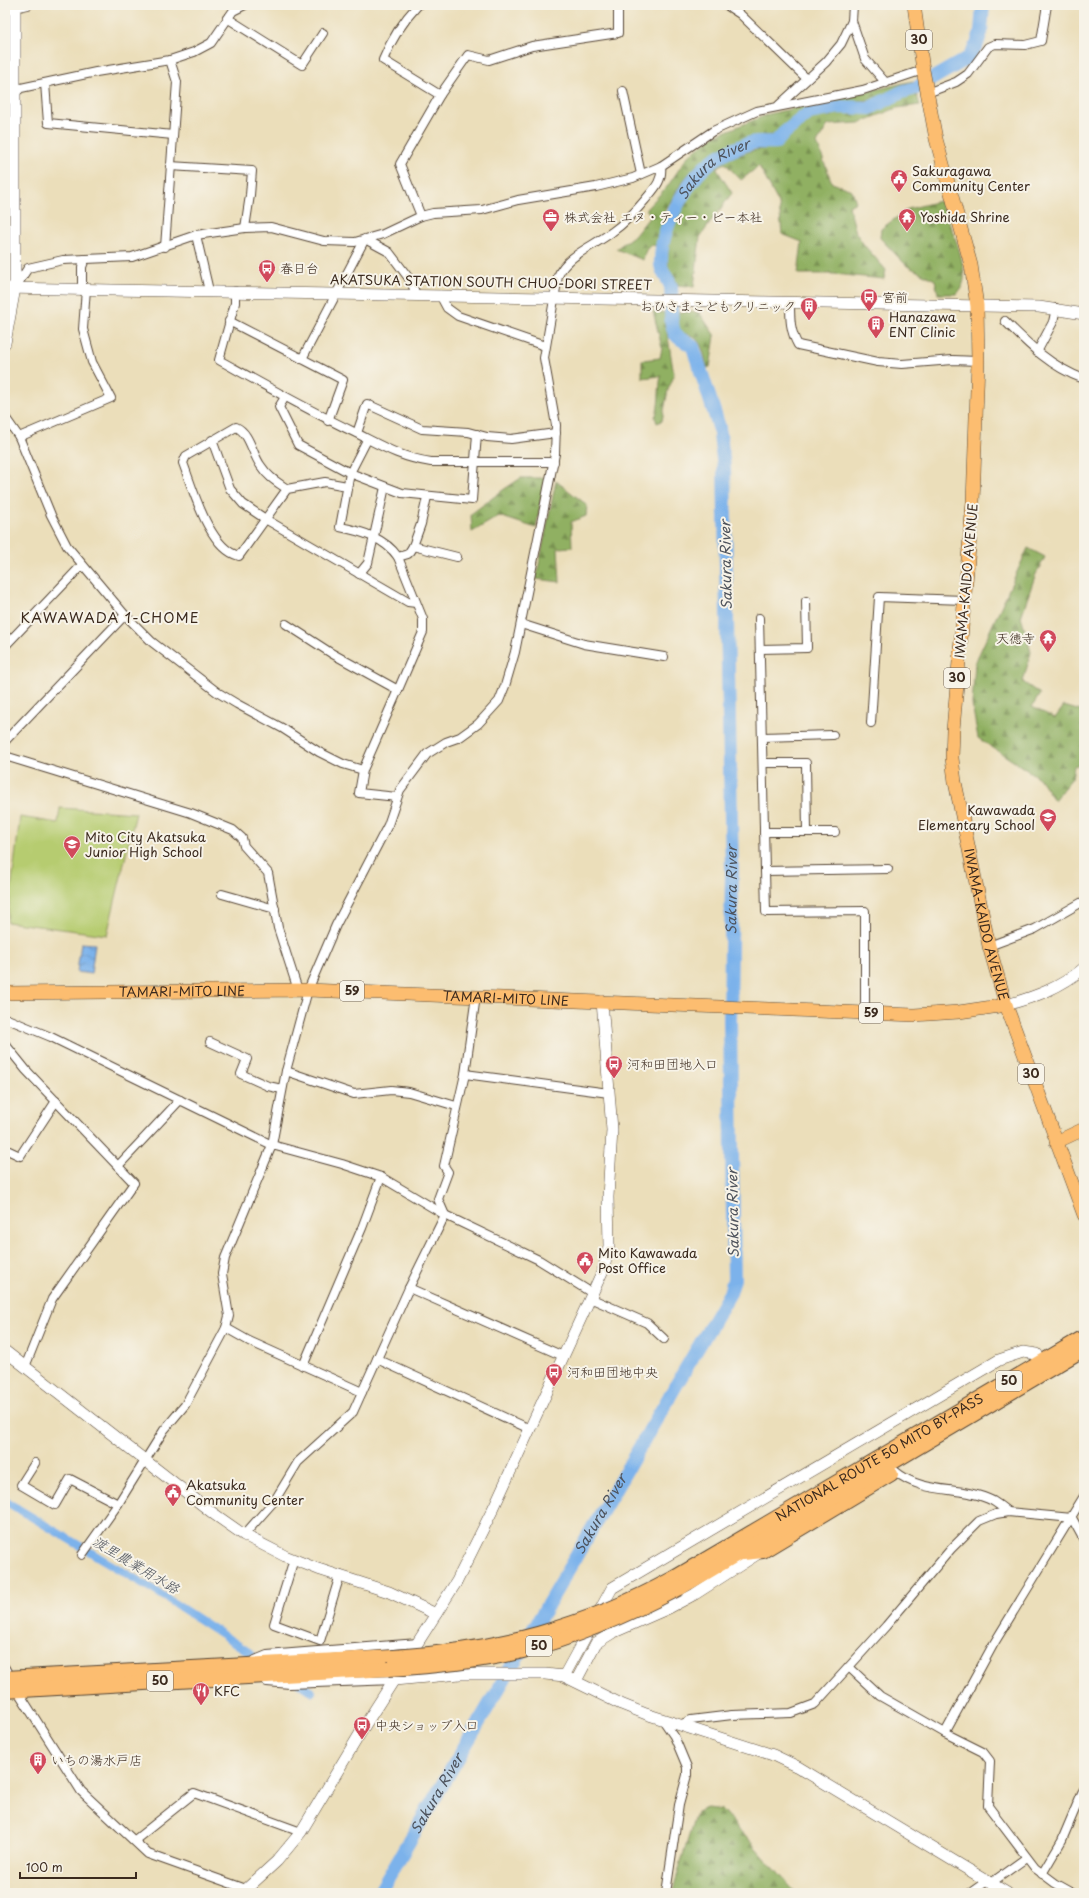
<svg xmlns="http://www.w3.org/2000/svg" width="1089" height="1898" viewBox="0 0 1089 1898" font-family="'Playpen Sans','Klee One',sans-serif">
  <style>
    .forest { fill: url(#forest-firs); stroke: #666d40 }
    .garden { fill: #b6cc70; stroke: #787b47 }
    .water { fill: url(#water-waves); stroke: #5c6e84 }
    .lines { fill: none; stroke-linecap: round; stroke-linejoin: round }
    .canal { stroke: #7cb2eb; stroke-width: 8 }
    .river { stroke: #7cb2eb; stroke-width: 14 }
    .minor-casing { stroke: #554535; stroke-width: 10 }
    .tertiary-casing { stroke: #554535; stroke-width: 12 }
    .primary-casing { stroke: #554535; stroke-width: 14 }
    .trunk-casing { stroke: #554535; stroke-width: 16 }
    .minor { stroke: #fff; stroke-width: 8 }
    .tertiary { stroke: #fff; stroke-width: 11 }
    .primary { stroke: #fcbd6f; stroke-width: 13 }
    .trunk { stroke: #fcbd6f; stroke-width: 14 }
    .trunk-bridge-casing { stroke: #554535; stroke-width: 16; stroke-linecap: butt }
    .trunk-bridge { stroke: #fcbd6f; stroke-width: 14 }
    .labels { text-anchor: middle; stroke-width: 4; stroke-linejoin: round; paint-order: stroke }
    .shield { fill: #f7f3e8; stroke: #73665b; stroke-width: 1 }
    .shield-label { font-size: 12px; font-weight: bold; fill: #3b2a1e }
    .poi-label { font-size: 13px; fill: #3b2a1e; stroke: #f7f3e8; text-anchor: start }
    .street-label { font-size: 13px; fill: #3b2a1e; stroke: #f7f3e8 }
    .water-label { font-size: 14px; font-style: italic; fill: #4e535c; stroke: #f7f3e8 }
    .neighbourhood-label { font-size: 14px; letter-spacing: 1px; fill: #3b2a1e; stroke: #f7f3e8 }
  </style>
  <defs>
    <pattern id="forest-firs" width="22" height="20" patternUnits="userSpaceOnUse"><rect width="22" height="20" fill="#90b062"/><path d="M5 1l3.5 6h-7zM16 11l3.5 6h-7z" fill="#778f50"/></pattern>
    <pattern id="water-waves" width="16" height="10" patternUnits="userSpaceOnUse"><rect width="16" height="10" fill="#7cb2eb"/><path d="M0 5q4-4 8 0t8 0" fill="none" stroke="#6791be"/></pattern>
  </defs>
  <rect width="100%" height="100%" fill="#f7f3e8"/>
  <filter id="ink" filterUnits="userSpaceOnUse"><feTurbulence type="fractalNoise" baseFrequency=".025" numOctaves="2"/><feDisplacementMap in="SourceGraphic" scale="8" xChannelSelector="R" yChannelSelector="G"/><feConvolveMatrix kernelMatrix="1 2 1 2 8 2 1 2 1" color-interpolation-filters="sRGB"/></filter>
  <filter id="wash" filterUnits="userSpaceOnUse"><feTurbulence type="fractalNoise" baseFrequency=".012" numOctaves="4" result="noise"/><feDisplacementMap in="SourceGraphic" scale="16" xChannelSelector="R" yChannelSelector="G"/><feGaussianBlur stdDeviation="0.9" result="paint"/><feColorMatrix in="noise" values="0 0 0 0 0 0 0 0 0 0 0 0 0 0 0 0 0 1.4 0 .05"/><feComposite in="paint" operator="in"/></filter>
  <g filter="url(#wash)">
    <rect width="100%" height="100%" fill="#ebdeba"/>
    <g class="forest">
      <path d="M 913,81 L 915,83 L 880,99 L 817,105 L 809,109 L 776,135 L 757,136 L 734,143 L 718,150 L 696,166 L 683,181 L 664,212 L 658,246 L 651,245 L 646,250 L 643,260 L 616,249 L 636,234 L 651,215 L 646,209 L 667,187 L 688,156 L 714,136 L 769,114 Z"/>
      <path d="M 916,93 L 920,105 L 897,108 L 859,123 L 828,125 L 817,143 L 832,183 L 852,190 L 856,202 L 849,206 L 856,233 L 864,245 L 886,270 L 884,279 L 834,274 L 798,274 L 802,242 L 782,234 L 779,204 L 759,166 L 741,180 L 725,163 L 716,168 L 732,193 L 700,237 L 694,287 L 678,285 C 675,278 669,273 668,266 C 663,230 696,172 730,158 C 740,154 751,150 762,149 C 766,148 770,149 774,148 C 782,145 784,140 789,134 C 794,128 804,121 811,118 C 830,109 849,116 868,112 C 886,109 899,98 916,93 Z"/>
      <path d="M 940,201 C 949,224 962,249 964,275 C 965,282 961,289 957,294 L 938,294 L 935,280 L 907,266 L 880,238 L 881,229 L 908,209 Z"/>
      <path d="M 653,311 L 666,313 L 666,324 L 674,376 L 668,390 L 662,421 L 657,423 L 655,417 C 660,408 658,389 661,376 L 642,378 L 642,360 L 660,358 L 662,348 Z"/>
      <path d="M 677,312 L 699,312 L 715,336 L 710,367 L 707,368 C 705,359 703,347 698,341 C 685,326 676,345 677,312 Z"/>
      <path d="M 521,478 L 545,478 L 536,528 L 499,516 L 472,532 L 471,514 L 503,490 Z"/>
      <path d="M 556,481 L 587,505 L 586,516 L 571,522 L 572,547 L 558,548 L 560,582 L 536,579 Z"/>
      <path d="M 1028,548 L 1045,557 L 1035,576 L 1021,617 L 1031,652 L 1023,682 L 1040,694 L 1032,707 L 1055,718 L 1064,706 L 1084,712 L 1084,763 L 1074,766 L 1072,778 L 1054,800 L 1039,778 L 978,738 L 972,704 L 975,663 Z"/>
      <path d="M 707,1808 L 722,1810 L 796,1893 L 672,1893 L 696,1812 Z"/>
    </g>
    <path class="garden" d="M 60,808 L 136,813 L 107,935 L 7,922 L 20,817 L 58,823 Z"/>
    <path class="water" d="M 81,943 L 95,944 L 91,974 L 77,972 Z"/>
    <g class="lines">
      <g class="canal">
        <path d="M 5,1501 L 157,1592 L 252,1654"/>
        <path d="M 297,1682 L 312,1692"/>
      </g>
      <path class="river" id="s1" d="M 379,1893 L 730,1293 L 734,1279 L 730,1021 L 732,870 L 724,467 L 719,427 L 693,347 C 689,343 683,341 678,337 C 667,328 673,300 671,287 C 669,279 662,274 661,265 C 659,229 689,173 720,156 C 729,151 741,146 751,143 C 759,141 768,143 776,142 L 784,133 L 809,113 L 840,107 L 870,108 L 902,92 L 916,88 L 968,58 L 977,44 L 981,32 L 983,5"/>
    </g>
  </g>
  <g filter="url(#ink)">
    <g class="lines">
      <g class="minor-casing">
        <g id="minor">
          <path d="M 418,5 C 402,22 392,38 383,60 L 440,95 L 400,164 L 421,216"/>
          <path d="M 726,5 L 740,14 L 807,79"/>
          <path d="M 15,8 L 28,5"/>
          <path d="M 227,18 L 302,65 L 323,33"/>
          <path d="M 852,21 L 865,59 L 886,83"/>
          <path d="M 45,83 L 48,123 L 173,135"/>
          <path d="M 623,91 L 641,174"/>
          <path d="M 927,93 L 956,82 L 968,74 L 988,47 L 995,44 L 1025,45 L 1041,41 L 1047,5"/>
          <path d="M 440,95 L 468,55 L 489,60 L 532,46 L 618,33 L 618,5"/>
          <path d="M 5,102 L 21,88 L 96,72 L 170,60 L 194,52 L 211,43 L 233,11 L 245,5"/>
          <path d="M 779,105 L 826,62 L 841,44 L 852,21 L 853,5"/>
          <path d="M 170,166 L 252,171 L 250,195 L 245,228"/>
          <path d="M 196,235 L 209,291"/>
          <path d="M 165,247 L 177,82 L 170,60"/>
          <path d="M 15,288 L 28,268 L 63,260 L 132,257 L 196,235 L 245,228 L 271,227 L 324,241 L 355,242 L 383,234 L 421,216 L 433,213 L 482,210 L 518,200 L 596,187 L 633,178 L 661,166 L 713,131 L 757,111 L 863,90 L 923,70"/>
          <path d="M 82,289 L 82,267 L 85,259"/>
          <path d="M 235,291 L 235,303 L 219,360 C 264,385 308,410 354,432 C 382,446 399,457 431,462 L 554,462"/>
          <path d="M 440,295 L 447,308 L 458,316 L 545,346"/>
          <path d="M 790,302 C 790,319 790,331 798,345 L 878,362 L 902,364 L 953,360 L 978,361"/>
          <path d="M 229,321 L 343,380 L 328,421"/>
          <path d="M 1005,321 C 1029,345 1051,367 1084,379"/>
          <path d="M 1037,352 L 1053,322 L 1056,308"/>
          <path d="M 302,359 L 365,239 L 389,252 L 411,281 L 416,295"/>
          <path d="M 285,397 L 279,407 L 298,445 L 350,473 L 402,493 L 472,500 L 477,434"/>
          <path d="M 5,417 L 19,437 L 51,515 L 67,546 L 125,615 L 152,642 L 217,692 L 237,704 L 282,728 L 319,752 L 343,764 L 363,770 L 359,793 L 397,797"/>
          <path d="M 357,433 L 367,404 L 422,429 L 468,432 L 487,437 L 511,439 L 556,433"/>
          <path d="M 19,437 L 111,398 L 92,362 L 83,329 L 86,289"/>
          <path d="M 212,440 L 230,489 L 243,504 L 267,520 L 408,602 L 416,603"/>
          <path d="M 367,440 L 350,473 L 340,527 C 361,531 385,538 398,557 L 423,619 L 423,632 L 398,690"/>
          <path d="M 287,489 C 277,482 268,477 261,466 C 252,454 250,433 236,427 L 186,456 L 183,463 C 193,489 209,549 239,556 L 287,489 L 325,482 L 347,486"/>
          <path d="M 413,546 L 457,557"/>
          <path d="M 398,557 L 408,554 L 413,546 L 421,524 L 427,497"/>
          <path d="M 359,574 L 368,563 L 385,487"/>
          <path d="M 759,618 L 766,912 L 865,911 L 865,1013"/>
          <path d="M 286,624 L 331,653 L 398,690 L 363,770"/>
          <path d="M 521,624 L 584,644 L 664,657"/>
          <path d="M 5,646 L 82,565"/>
          <path d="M 760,649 L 807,648 L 806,601"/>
          <path d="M 871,723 L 879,597 L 964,600"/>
          <path d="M 762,737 L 833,735"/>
          <path d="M 5,741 L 125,615"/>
          <path d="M 5,756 L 191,813 L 233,830 L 242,838 L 244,846 L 268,873 L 278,928 L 298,990"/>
          <path d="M 763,763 L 806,763 L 807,832"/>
          <path d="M 764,832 L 835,832"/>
          <path d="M 765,871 L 888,869"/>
          <path d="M 222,894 L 275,909"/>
          <path d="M 989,946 L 1035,929 L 1084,901"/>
          <path d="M 5,1018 L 51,1037 L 272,1145 L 342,1164 L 381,1177 L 445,1215 L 539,1260 L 592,1293"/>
          <path d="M 210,1042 L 247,1059 L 241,1074 L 268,1086 L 282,1089"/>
          <path d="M 5,1044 L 26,1070 L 134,1183 L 52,1299 L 25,1367"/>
          <path d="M 286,1071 L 354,1094 L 391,1090 L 409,1092 L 456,1106"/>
          <path d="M 465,1074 L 609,1093"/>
          <path d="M 5,1149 L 20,1156 L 56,1101"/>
          <path d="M 118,1166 L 180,1100"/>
          <path d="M 409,1288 L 563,1356"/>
          <path d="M 590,1298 L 647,1323 L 664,1339"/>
          <path d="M 226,1328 L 249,1341 L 362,1392"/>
          <path d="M 377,1359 L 530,1429"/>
          <path d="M 303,1366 L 362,1228 L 381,1177"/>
          <path d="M 35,1463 L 21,1485 L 55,1505 L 70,1479 L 118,1504"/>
          <path d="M 895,1471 C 924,1496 963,1485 993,1501 C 998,1504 1003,1508 1008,1512"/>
          <path d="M 1072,1518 L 1084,1540"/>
          <path d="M 244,1535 L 275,1500 L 298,1462 L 353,1412 L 409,1288 L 445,1215 L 438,1199 L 448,1172 L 444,1166 L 465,1074 L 476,996"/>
          <path d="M 82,1555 L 118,1504 L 164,1430 L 185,1405 L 226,1328 L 229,1316 L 222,1274 L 225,1258 L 272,1145 L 286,1071 L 308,990 L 336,925 L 388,825 L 400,790 L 427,754 L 446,742 L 460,737 L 478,724 L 499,701 L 505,686 L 515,652 L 555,454 L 556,425 L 544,358 L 558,276 C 567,255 594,246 612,232 C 625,223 635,212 645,200 C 654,189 663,181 661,166"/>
          <path d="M 294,1559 L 274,1624 L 320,1641 L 340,1575"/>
          <path d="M 254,1663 L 255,1660 L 267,1655 L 418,1643"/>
          <path d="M 849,1667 L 880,1696 L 945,1733 L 983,1752 L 990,1761 L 988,1806 L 1035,1868 L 1055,1883 L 1073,1893"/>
          <path d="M 5,1668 L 10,1678"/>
          <path d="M 267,1682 L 290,1684 L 394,1680"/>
          <path d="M 17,1690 L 81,1791 L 148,1854 L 246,1889"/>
          <path d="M 663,1720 L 674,1736 L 687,1767 L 687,1775 L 679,1805 L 666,1893"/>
          <path d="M 680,1725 L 691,1720 L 732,1715 L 791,1713 L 815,1704 L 886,1626 L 951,1549 L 979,1521 L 996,1514 L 1008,1512 L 1072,1518"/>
          <path d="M 945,1733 L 993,1645 L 1084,1496"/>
          <path d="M 135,1840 L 194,1793 L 301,1832"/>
          <path d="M 1042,1874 L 1062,1840 L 1084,1788"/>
          <path d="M 991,1883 L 1026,1858"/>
          <path d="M 970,1893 L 987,1881"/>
        </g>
      </g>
      <g class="tertiary-casing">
        <g id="tertiary">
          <path d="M 5,288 L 1039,307 L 1084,314"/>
          <path d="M 5,343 L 15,288 L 15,5"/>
          <path d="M 1006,1005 C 1035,997 1060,988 1084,968"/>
          <path d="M 5,1351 L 214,1514 L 244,1535 L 285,1556 L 318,1569 L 389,1592 L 436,1614"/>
          <path d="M 564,1676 L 612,1588 L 999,1360 L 1023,1352 L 1037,1354"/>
          <path d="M 394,1680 L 460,1674 L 545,1674 L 564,1676 L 621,1704 L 646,1714 L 773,1755 L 798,1767 L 1007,1893"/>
          <path d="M 576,1681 L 596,1643 L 612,1633 L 669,1608 L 695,1594 L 762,1551"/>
          <path d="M 242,1893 L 277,1861 L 301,1832 L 367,1722 L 457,1581 L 494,1507 L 604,1268 L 609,1246 L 608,1197 L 612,1130 L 602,1001"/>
        </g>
      </g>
      <g class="primary-casing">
        <g id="primary">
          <path id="s2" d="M 914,5 L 923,70 L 936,139 L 971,265 L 977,306 L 978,361 L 973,502 L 953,730 L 952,758 L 955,782 L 989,946 L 1006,1005 L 1084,1215"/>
          <path id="s3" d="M 5,993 L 308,990 L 914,1015 L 959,1012 L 1006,1005"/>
          <path d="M 1056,1142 L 1084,1129"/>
        </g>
      </g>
      <g class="trunk-casing">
        <g id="trunk">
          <path d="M 743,1553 L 763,1551 L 891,1474"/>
          <path id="s4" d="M 674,1578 L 1084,1337"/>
          <path d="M 680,1588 L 1084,1349"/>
          <path d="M 5,1678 L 394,1657"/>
          <path d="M 5,1691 L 388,1669"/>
        </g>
      </g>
      <use href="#minor" class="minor"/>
      <use href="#tertiary" class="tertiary"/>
      <use href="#primary" class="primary"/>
      <use href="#trunk" class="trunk"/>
      <g class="trunk-bridge-casing">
        <g id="trunk-bridge">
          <path d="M 394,1657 C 497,1650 583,1628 674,1578"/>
          <path d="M 388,1669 C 433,1666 479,1662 523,1651 C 578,1637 630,1614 680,1588"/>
        </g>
      </g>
      <use href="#trunk-bridge" class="trunk-bridge"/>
    </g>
  </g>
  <defs>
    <g id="civic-pin" transform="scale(0.9)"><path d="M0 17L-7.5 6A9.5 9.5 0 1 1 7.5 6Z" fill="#d1495b" stroke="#f7f3e8"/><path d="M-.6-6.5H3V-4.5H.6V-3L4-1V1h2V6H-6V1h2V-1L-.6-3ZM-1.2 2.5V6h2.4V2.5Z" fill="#fff"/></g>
    <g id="office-pin" transform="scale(0.9)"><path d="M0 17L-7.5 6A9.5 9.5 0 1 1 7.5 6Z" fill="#d1495b" stroke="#f7f3e8"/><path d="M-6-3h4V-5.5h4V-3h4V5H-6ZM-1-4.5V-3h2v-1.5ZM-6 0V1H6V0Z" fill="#fff"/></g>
    <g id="temple-pin" transform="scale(0.9)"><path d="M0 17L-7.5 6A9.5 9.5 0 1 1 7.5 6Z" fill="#d1495b" stroke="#f7f3e8"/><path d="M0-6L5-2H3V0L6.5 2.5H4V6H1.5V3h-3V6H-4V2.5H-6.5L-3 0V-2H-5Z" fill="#fff"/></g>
    <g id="bus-pin" transform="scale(0.9)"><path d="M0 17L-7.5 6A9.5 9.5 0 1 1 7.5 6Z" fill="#d1495b" stroke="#f7f3e8"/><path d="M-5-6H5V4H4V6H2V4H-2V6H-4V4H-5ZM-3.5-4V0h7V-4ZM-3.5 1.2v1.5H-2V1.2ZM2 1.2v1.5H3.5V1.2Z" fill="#fff"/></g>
    <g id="building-pin" transform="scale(0.9)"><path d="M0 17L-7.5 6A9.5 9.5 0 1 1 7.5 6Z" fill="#d1495b" stroke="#f7f3e8"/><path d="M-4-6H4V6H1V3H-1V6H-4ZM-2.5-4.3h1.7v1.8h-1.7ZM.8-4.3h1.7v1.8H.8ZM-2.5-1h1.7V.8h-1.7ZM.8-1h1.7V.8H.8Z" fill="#fff"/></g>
    <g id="school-pin" transform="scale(0.9)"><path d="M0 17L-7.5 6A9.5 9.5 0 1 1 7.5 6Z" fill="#d1495b" stroke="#f7f3e8"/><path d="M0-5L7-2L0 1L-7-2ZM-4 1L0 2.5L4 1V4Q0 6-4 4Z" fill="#fff"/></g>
    <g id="restaurant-pin" transform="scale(0.9)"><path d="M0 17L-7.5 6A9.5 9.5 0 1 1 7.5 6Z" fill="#d1495b" stroke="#f7f3e8"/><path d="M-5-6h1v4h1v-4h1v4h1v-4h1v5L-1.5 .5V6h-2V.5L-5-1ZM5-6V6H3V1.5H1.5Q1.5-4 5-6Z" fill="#fff"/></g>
  </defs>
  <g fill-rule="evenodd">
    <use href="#civic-pin" x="899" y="178"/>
    <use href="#office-pin" x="551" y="217"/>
    <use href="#temple-pin" x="907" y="217"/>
    <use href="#bus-pin" x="267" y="268"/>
    <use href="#bus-pin" x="869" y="297"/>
    <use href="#building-pin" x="809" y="306"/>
    <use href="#building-pin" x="876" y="324"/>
    <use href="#temple-pin" x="1048" y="638"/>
    <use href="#school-pin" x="1048" y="817"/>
    <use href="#school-pin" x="72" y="844"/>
    <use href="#bus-pin" x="614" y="1064"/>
    <use href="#civic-pin" x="585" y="1260"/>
    <use href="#bus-pin" x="554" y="1372"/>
    <use href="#civic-pin" x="173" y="1492"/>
    <use href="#restaurant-pin" x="201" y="1691"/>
    <use href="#bus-pin" x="362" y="1725"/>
    <use href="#building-pin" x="38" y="1760"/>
  </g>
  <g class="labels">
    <g class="shield">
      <rect x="906" y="30" width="26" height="20" rx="3"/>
      <rect x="944" y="668" width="26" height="20" rx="3"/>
      <rect x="340" y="981" width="24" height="20" rx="3"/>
      <rect x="859" y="1003" width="24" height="20" rx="3"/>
      <rect x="1018" y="1064" width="26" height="20" rx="3"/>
      <rect x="996" y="1371" width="26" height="20" rx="3"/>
      <rect x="526" y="1636" width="26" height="20" rx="3"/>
      <rect x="147" y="1671" width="26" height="20" rx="3"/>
    </g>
    <g class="shield-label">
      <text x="919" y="44">30</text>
      <text x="957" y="682">30</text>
      <text x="352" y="995">59</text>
      <text x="871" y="1017">59</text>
      <text x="1031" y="1078">30</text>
      <text x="1009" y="1385">50</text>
      <text x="539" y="1650">50</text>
      <text x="160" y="1685">50</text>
    </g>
    <g class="poi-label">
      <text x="912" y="176">Sakuragawa<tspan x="912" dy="15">Community Center</tspan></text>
      <text x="564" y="222">株式会社 エヌ・ティー・ビー本社</text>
      <text x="920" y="222">Yoshida Shrine</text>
      <text x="280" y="273">春日台</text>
      <text x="882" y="302">宮前</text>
      <text x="796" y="311" text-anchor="end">おひさまこどもクリニック</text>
      <text x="889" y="322">Hanazawa<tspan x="889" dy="15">ENT Clinic</tspan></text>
      <text x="1035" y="643" text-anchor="end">天徳寺</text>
      <text x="1035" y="815" text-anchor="end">Kawawada<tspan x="1035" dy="15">Elementary School</tspan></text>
      <text x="85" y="842">Mito City Akatsuka<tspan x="85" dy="15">Junior High School</tspan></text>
      <text x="627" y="1069">河和田団地入口</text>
      <text x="598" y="1258">Mito Kawawada<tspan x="598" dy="15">Post Office</tspan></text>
      <text x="567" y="1377">河和田団地中央</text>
      <text x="186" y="1490">Akatsuka<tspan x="186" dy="15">Community Center</tspan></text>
      <text x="214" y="1696">KFC</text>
      <text x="375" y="1730">中央ショップ入口</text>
      <text x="51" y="1765">いちの湯水戸店</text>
    </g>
    <g class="street-label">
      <text transform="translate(491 282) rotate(1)" y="5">AKATSUKA STATION SOUTH CHUO-DORI STREET</text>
      <text transform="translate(966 581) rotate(-85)" y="5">IWAMA-KAIDO AVENUE</text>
      <text dy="5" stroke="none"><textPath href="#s2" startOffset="931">IWAMA-KAIDO AVENUE</textPath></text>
      <text dy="5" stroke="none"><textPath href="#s3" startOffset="177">TAMARI-MITO LINE</textPath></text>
      <text dy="5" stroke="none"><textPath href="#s3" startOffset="501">TAMARI-MITO LINE</textPath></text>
      <text dy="5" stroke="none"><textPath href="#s4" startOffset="238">NATIONAL ROUTE 50 MITO BY-PASS</textPath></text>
    </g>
    <g class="water-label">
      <text dy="5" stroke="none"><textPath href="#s1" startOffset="1856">Sakura River</textPath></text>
      <text transform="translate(726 565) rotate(-91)" y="5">Sakura River</text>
      <text dy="5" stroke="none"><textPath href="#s1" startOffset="1099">Sakura River</textPath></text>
      <text transform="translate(733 1213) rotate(-91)" y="5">Sakura River</text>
      <text dy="5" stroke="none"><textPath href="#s1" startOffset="439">Sakura River</textPath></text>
      <text transform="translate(136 1565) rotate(31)" y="5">渡里農業用水路</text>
      <text dy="5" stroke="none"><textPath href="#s1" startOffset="115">Sakura River</textPath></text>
    </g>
    <g class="neighbourhood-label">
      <text x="110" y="623">KAWAWADA 1-CHOME</text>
    </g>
  </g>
  <rect width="1089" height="1898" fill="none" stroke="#f7f3e8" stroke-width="20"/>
  <path d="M20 1872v6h116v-6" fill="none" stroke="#3b2a1e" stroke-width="2"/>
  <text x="26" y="1872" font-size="12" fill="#3b2a1e" stroke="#f7f3e8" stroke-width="3" paint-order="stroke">100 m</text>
</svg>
